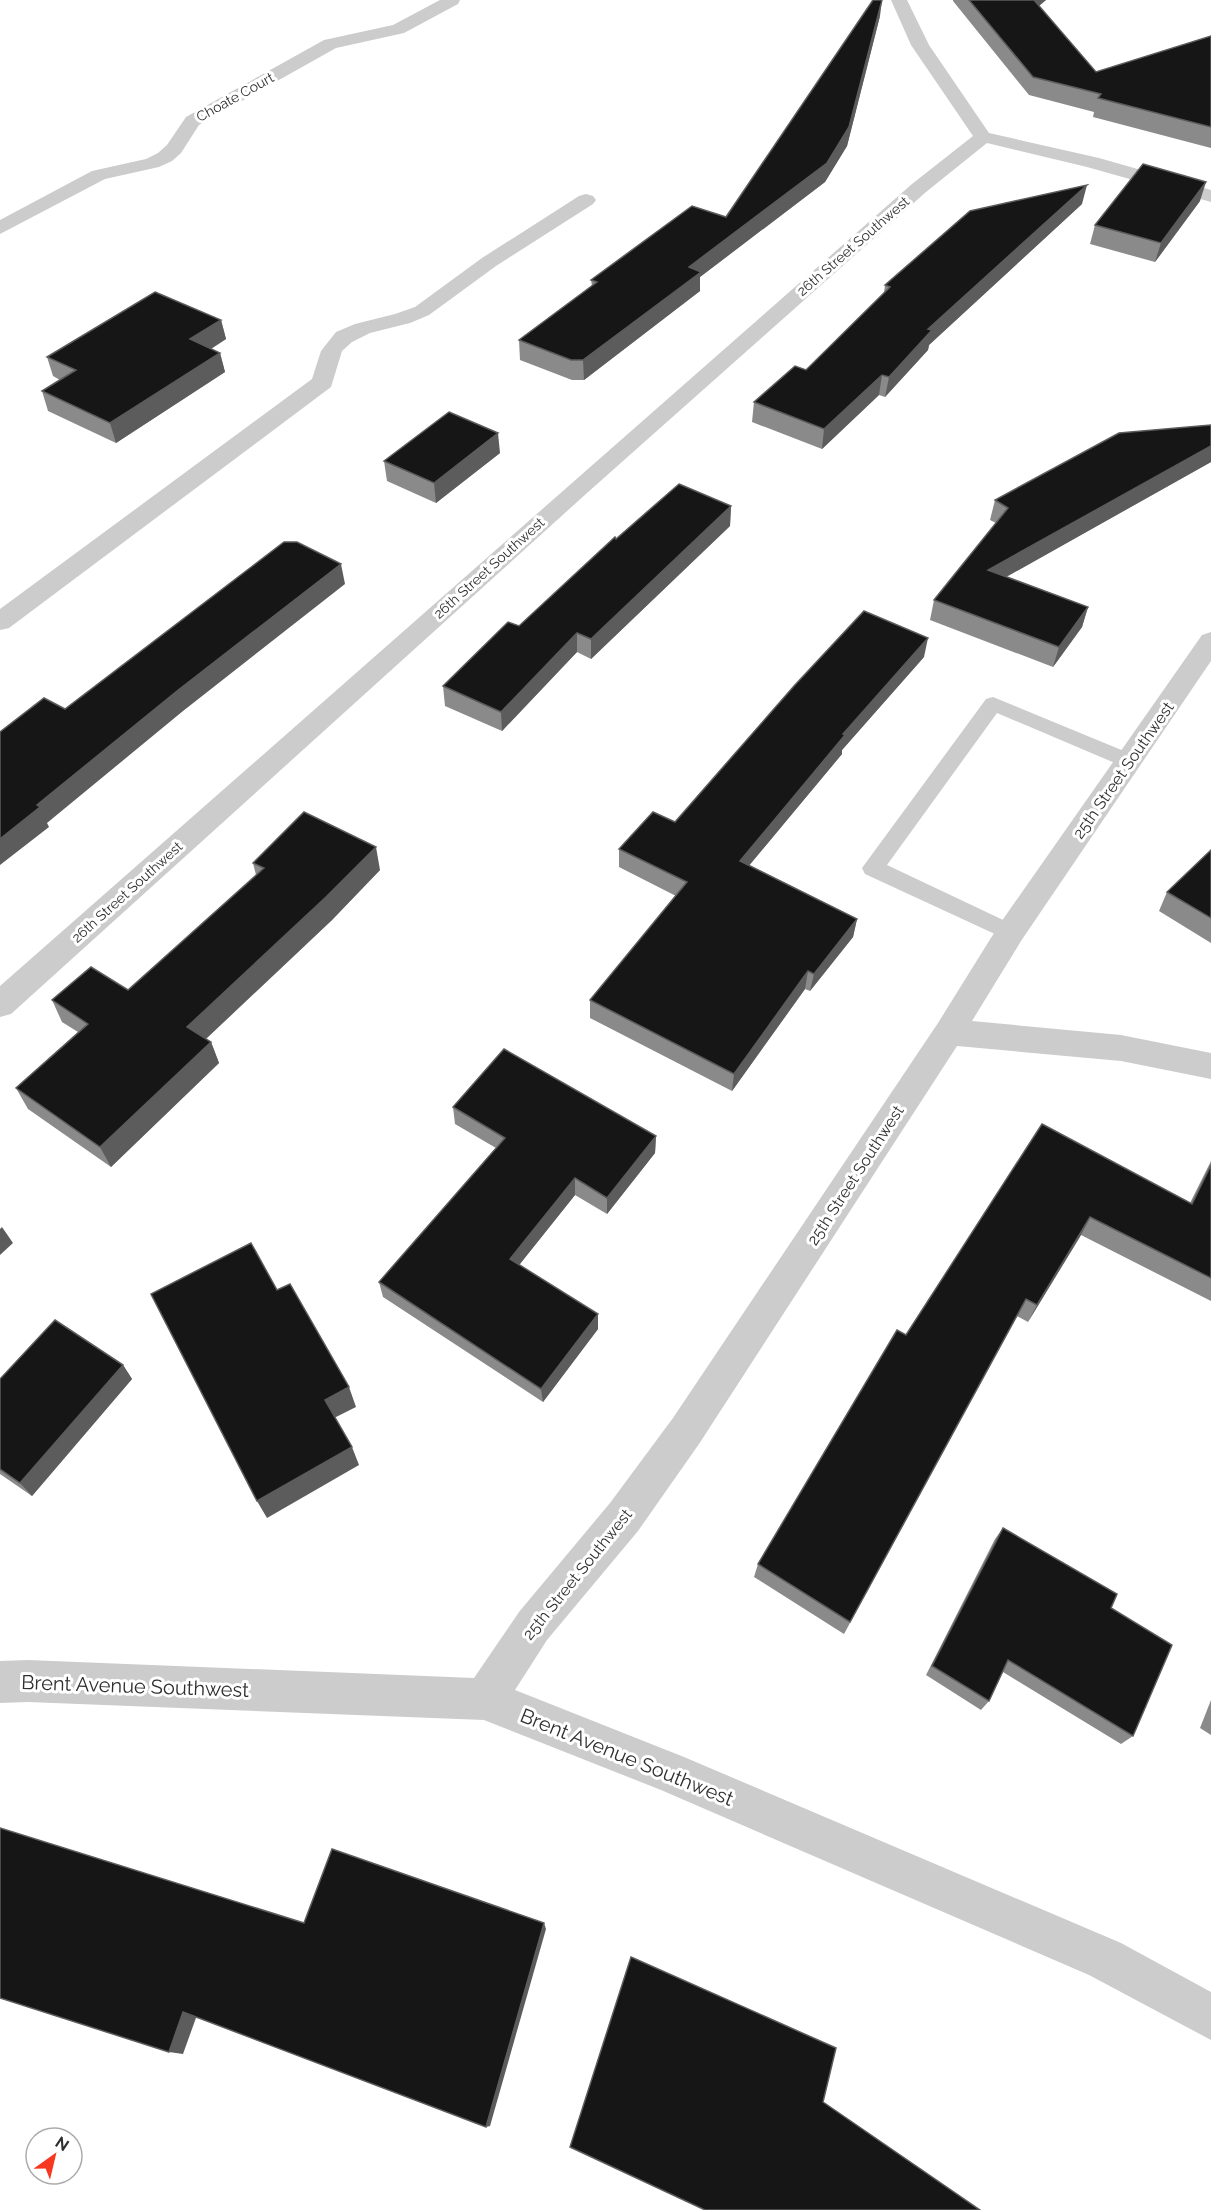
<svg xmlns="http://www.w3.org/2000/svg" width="1211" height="2210" viewBox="0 0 1211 2210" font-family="Raleway,sans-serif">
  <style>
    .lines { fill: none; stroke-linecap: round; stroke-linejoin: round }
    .lane { fill: #ccc; fill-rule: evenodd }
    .street { fill: #ccc; fill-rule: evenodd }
    .wall { fill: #8a8a8a }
    .shaded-wall { fill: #5c5c5c }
    .building { fill: #161616; stroke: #5c5c5c; stroke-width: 1.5 }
    .labels { text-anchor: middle; stroke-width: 6; stroke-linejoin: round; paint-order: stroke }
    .far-street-label { font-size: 14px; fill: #2f2f2f; stroke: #fff }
    .street-label { font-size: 16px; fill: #2f2f2f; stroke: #fff }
    .near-street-label { font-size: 20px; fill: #2f2f2f; stroke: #fff }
  </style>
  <rect width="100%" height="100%" fill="#fff"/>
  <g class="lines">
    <path class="lane" d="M 993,697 L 1136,756 L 1139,761 L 1136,766 L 1129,768 L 1122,766 L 997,713 L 887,865 L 1018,927 L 1021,933 L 1018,939 L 1010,941 L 865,874 L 862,868 L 986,699 Z"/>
    <g class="street">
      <path d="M 440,0 L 460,0 L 458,4 L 404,33 L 336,48 L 199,125 L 181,153 L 172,161 L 159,167 L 105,179 L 0,234 L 0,220 L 92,171 L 146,159 L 158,153 L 167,145 L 186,117 L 324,40 L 393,25 Z"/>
      <path d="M 891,0 L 907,0 L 929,45 L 989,133 L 1099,158 L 1211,190 L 1211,202 L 1087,167 L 987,143 L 926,192 L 587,493 L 11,1014 L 0,1017 L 0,986 L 912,184 L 973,136 L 911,45 Z"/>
      <path d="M 586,194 L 593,196 L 596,200 L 593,204 L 496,266 L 429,315 L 410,323 L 370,333 L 352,342 L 342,351 L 331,387 L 9,628 L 0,630 L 0,609 L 312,379 L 321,351 L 336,332 L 355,324 L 395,314 L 415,307 L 482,258 L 579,196 Z"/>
      <path d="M 1211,632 L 1211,661 L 1021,941 L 972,1021 L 1121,1035 L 1211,1053 L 1211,1079 L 1121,1061 L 957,1046 L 699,1444 L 638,1531 L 547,1640 L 515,1690 L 684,1757 L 1121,1943 L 1211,1992 L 1211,2040 L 1089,1975 L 661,1790 L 484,1720 L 28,1702 L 0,1703 L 0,1661 L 28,1660 L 474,1678 L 519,1612 L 610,1503 L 673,1418 L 938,1023 L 999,925 L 1202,635 Z"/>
    </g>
  </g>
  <g class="wall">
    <path d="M 953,0 L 1046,0 L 1039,6 L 1096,72 L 1211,36 L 1211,148 L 1093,117 L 1094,112 L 1029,95 L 953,1 Z"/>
    <path d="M 880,16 L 847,146 L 825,182 L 700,277 L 700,291 L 584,380 L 572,380 L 520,360 L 519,340 L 592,286 L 591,280 L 726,217 Z"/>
    <path d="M 1200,201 L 1155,262 L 1090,244 L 1095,225 Z"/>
    <path d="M 1082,204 L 929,345 L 928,350 L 885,397 L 879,395 L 822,449 L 752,422 L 754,402 L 806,370 L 884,293 L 885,285 Z"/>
    <path d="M 221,320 L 226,339 L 211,349 L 220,353 L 225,372 L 116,443 L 48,411 L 42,391 L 60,380 L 53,376 L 47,357 Z"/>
    <path d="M 500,453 L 436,503 L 387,481 L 384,461 Z"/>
    <path d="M 1211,462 L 1006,577 L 1088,607 L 1082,627 L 1053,667 L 930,620 L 934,600 L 996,523 L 990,520 L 995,500 Z"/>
    <path d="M 731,506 L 730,526 L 591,659 L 577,652 L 502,731 L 445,706 L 443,686 L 519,626 L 616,539 Z"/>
    <path d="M 924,657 L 842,750 L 842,754 L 749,865 L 857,919 L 853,937 L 810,991 L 805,989 L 732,1091 L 590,1018 L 590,1000 L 676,896 L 619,867 L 619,849 L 675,822 Z"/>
    <path d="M 1211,850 L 1211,943 L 1159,911 L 1167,892 Z"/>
    <path d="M 253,863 L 380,870 L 332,920 L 206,1039 L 211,1042 L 219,1063 L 111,1167 L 28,1109 L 16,1088 L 78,1032 L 62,1022 L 52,1000 L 128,990 L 256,875 Z"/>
    <path d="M 453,1107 L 656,1136 L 655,1153 L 607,1214 L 575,1195 L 519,1265 L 598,1329 L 543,1402 L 383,1297 L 379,1282 L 496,1148 L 455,1124 Z"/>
    <path d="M 1042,1124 L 1190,1203 L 1211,1161 L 1211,1301 L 1081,1235 L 1028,1322 L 1017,1316 L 844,1634 L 754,1577 L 758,1564 Z"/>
    <path d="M 123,1365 L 132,1379 L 32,1496 L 0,1474 L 0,1379 Z"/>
    <path d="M 1003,1528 L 1111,1608 L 1133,1736 L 1121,1744 L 1003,1672 L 989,1701 L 981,1710 L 926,1675 L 995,1539 Z"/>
    <path d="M 1211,1700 L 1211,1735 L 1200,1728 Z"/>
  </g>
  <g class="shaded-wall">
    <path d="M 882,0 L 880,16 L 847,146 L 825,182 L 700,277 L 700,291 L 584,380 L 583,360 L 689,267 L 827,163 Z"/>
    <path d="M 1031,0 L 1046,0 L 1028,15 Z"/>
    <path d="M 1206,182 L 1200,201 L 1155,262 L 1161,243 Z"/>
    <path d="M 1087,185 L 1082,204 L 929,345 L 928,350 L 885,397 L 889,377 L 928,329 Z"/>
    <path d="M 221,320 L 226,339 L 195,359 L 190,339 Z"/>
    <path d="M 220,353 L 225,372 L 116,443 L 110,423 Z"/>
    <path d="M 882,375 L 879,395 L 822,449 L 824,429 Z"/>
    <path d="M 498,433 L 500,453 L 436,503 L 434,483 Z"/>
    <path d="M 1211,446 L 1211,462 L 983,590 L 988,570 Z"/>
    <path d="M 731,506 L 730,526 L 591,659 L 591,639 Z"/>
    <path d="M 341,564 L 345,584 L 183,711 L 47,823 L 49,827 L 0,865 L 0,839 L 37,805 L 177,691 Z"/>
    <path d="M 1088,607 L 1082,627 L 1053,667 L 1059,647 Z"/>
    <path d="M 577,633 L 577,652 L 502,731 L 501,712 Z"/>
    <path d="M 928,638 L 924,657 L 842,750 L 842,754 L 738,879 L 740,861 L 843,734 Z"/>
    <path d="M 376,847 L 380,870 L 332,920 L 195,1049 L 187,1027 Z"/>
    <path d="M 857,919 L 853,937 L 810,991 L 814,974 Z"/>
    <path d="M 808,971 L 805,989 L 732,1091 L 734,1074 Z"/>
    <path d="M 211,1042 L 219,1063 L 111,1167 L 100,1147 Z"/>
    <path d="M 656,1136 L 655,1153 L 607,1214 L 607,1198 Z"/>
    <path d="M 575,1178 L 575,1195 L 512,1274 L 510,1259 Z"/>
    <path d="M 1090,1217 L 1081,1235 L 1028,1322 L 1037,1305 Z"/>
    <path d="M 2,1227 L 13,1243 L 0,1255 L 0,1229 Z"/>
    <path d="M 598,1314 L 598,1329 L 543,1402 L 541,1389 Z"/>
    <path d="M 123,1365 L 132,1379 L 32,1496 L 20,1483 Z"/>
    <path d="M 349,1387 L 356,1407 L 332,1419 L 325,1400 Z"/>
    <path d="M 352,1447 L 359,1465 L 267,1518 L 257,1501 Z"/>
    <path d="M 544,1923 L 546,1929 L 490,2126 L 486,2127 Z"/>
    <path d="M 183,2012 L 197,2015 L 183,2054 L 169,2052 Z"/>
  </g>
  <g class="building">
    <path d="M 873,0 L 882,0 L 849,127 L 827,163 L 689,267 L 701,272 L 583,360 L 571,360 L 519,340 L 597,282 L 591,280 L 692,206 L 726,217 Z"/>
    <path d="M 969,0 L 1034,0 L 1096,72 L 1211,36 L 1211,127 L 1098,98 L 1101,94 L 1033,77 Z"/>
    <path d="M 1143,164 L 1206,182 L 1161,243 L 1095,225 Z"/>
    <path d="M 1087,185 L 928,329 L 932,330 L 889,377 L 882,375 L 824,429 L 754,402 L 795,366 L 806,370 L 890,287 L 885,285 L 970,211 Z"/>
    <path d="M 155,292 L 221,320 L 190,339 L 220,353 L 110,423 L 42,391 L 76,370 L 47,357 Z"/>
    <path d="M 449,412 L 498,433 L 434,483 L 384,461 Z"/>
    <path d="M 1211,425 L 1211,446 L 988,570 L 1088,607 L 1059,647 L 934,600 L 1008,508 L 995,500 L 1119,433 Z"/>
    <path d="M 679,484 L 731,506 L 591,639 L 577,633 L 501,712 L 443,686 L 508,622 L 519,626 L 615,537 L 616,539 Z"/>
    <path d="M 284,542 L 297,542 L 341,564 L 177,691 L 37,805 L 40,807 L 0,839 L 0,732 L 44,698 L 65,709 Z"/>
    <path d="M 864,611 L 928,638 L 843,734 L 845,735 L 740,861 L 857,919 L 814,974 L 808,971 L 734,1074 L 590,1000 L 687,882 L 619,849 L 653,812 L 675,822 L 794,686 Z"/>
    <path d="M 304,812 L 376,847 L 326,897 L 187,1027 L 211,1042 L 100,1147 L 16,1088 L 88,1024 L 52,1000 L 91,967 L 128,990 L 264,868 L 253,863 Z"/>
    <path d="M 1211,850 L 1211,918 L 1167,892 Z"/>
    <path d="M 504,1049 L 656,1136 L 607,1198 L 575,1178 L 510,1259 L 598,1314 L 541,1389 L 379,1282 L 505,1138 L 453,1107 Z"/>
    <path d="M 1042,1124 L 1192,1204 L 1211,1165 L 1211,1278 L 1090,1217 L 1037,1305 L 1026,1299 L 850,1622 L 758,1564 L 897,1330 L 906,1335 Z"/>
    <path d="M 251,1243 L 277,1290 L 290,1284 L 349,1387 L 325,1400 L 352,1447 L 257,1501 L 151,1294 Z"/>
    <path d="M 55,1320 L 123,1365 L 20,1483 L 0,1469 L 0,1379 Z"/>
    <path d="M 1003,1528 L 1117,1594 L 1111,1608 L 1172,1645 L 1133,1736 L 1008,1660 L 989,1701 L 932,1666 Z"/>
    <path d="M 0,1828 L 304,1923 L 332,1849 L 544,1923 L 486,2127 L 183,2012 L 169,2052 L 0,1998 Z"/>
    <path d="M 631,1957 L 836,2048 L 823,2102 L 980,2210 L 705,2210 L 570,2147 Z"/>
  </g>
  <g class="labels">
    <g class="far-street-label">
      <text transform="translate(235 97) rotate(-29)" y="5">Choate Court</text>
      <text transform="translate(853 246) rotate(-41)" y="5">26th Street Southwest</text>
      <text transform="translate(489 568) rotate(-42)" y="5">26th Street Southwest</text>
      <text transform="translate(127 892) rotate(-42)" y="5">26th Street Southwest</text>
    </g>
    <g class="street-label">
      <text transform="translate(1123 770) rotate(-55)" y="6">25th Street Southwest</text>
      <text transform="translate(855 1175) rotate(-57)" y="6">25th Street Southwest</text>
      <text transform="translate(577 1574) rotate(-51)" y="6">25th Street Southwest</text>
    </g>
    <g class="near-street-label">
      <text transform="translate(135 1686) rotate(2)" y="7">Brent Avenue Southwest</text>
      <text transform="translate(627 1757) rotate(22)" y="7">Brent Avenue Southwest</text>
    </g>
  </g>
  <g transform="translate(54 2156) rotate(34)"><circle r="28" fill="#ffffff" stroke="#acacac" stroke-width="1.5"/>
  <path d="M0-4.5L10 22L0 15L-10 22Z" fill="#f73720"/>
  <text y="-9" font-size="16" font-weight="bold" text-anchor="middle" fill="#2f2f2f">N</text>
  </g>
</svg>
